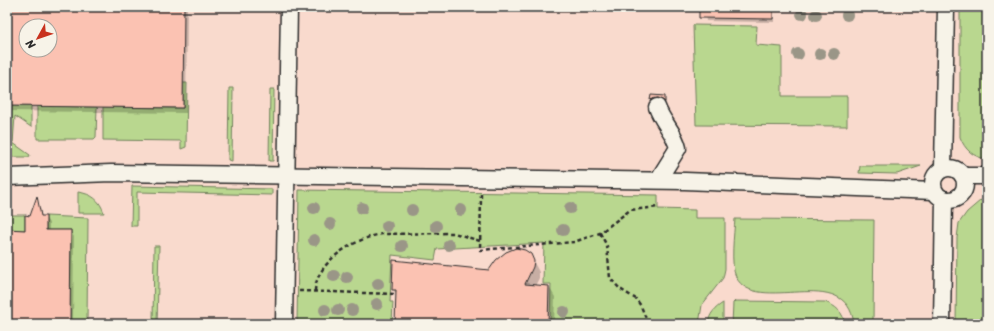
<svg xmlns="http://www.w3.org/2000/svg" width="994" height="331" viewBox="0 0 994 331" font-family="Sriracha,sans-serif">
  <style>
    .built { fill: #f9dacd; fill-rule: evenodd }
    .green { fill: #b9d78f; stroke: #72815d }
    .shadow { fill: #0003; fill-rule: evenodd }
    .building { fill: #fbc2b2; stroke: #2b2b2b; fill-rule: evenodd }
    .lines { fill: none; stroke-linecap: round; stroke-linejoin: round }
    .minor-casing { stroke: #2b2b2b; stroke-width: 19 }
    .path { stroke: #2b2b2b; stroke-width: 2.5; stroke-dasharray: 4 3; stroke-linecap: butt }
    .minor { stroke: #f7f3e8; stroke-width: 16 }
    .tree { fill: #9a9687 }
  </style>
  <rect width="100%" height="100%" fill="#f8e4d8"/>
  <filter id="ink" filterUnits="userSpaceOnUse"><feTurbulence type="fractalNoise" baseFrequency=".025" numOctaves="2"/><feDisplacementMap in="SourceGraphic" scale="8" xChannelSelector="R" yChannelSelector="G"/><feConvolveMatrix kernelMatrix="1 2 1 2 8 2 1 2 1" color-interpolation-filters="sRGB"/></filter>
  <g filter="url(#ink)">
    <path class="built" d="M 7,7 L 987,7 L 987,324 L 7,324 ZM 26,26 L 50,26 L 50,50 L 26,50 Z"/>
    <g class="green">
      <path d="M 960,7 L 987,7 L 987,159 C 973,157 965,150 960,137 Z"/>
      <path d="M 693,25 L 757,26 L 756,45 L 782,47 L 782,96 L 847,96 L 847,126 L 696,125 Z"/>
      <path d="M 183,83 L 187,83 L 186,147 L 181,149 L 181,141 L 103,140 L 103,107 L 183,108 Z"/>
      <path d="M 229,88 L 233,88 L 232,161 L 228,160 Z"/>
      <path d="M 270,89 L 274,89 L 273,161 L 269,161 Z"/>
      <path d="M 7,106 L 31,106 L 31,127 L 15,116 L 13,143 L 30,155 L 29,157 L 7,157 Z"/>
      <path d="M 37,106 L 97,107 L 96,137 L 94,139 L 37,139 Z"/>
      <path d="M 860,166 L 921,166 L 897,174 L 859,173 Z"/>
      <path d="M 132,186 L 272,189 L 272,195 L 137,192 L 137,226 L 131,226 Z"/>
      <path d="M 299,190 L 658,195 L 658,209 L 695,210 L 695,218 L 725,218 L 725,269 L 723,278 L 702,305 L 699,324 L 550,324 L 551,284 L 543,284 L 544,243 L 437,249 L 435,260 L 392,255 L 390,302 L 393,302 L 392,324 L 297,324 Z"/>
      <path d="M 78,192 C 92,194 100,200 104,213 L 78,213 Z"/>
      <path d="M 987,195 L 987,324 L 956,324 L 957,238 L 959,223 L 967,212 Z"/>
      <path d="M 7,215 L 25,215 L 25,230 L 7,229 Z"/>
      <path d="M 46,216 L 88,218 L 87,324 L 70,324 L 71,230 L 46,230 Z"/>
      <path d="M 735,219 L 874,220 L 873,324 L 854,324 C 846,261 756,317 736,277 C 730,264 734,234 735,219 Z"/>
      <path d="M 154,246 L 159,246 L 157,324 L 153,324 Z"/>
      <path d="M 735,301 L 825,302 C 836,306 843,312 845,324 L 732,324 L 733,303 Z"/>
      <path d="M 723,303 L 723,324 L 708,324 C 709,314 715,308 723,303 Z"/>
    </g>
    <g class="shadow">
      <path d="M 7,7 L 187,7 L 186,113 L 7,111 ZM 26,26 L 50,26 L 50,50 L 26,50 Z"/>
      <path d="M 704,7 L 774,7 L 774,22 L 706,21 Z"/>
      <path d="M 652,96 L 664,97 L 666,103 L 660,100 L 653,103 Z"/>
      <path d="M 37,198 L 42,217 L 45,217 L 49,223 L 49,231 L 71,231 L 74,237 L 73,324 L 7,324 L 7,230 L 26,231 Z"/>
      <path d="M 530,255 L 539,272 L 539,278 L 535,286 L 549,287 L 555,297 L 554,324 L 396,324 L 397,295 L 393,289 L 490,271 Z"/>
    </g>
    <g class="building">
      <path d="M 7,7 L 184,7 L 183,108 L 7,106 ZM 26,26 L 50,26 L 50,50 L 26,50 Z"/>
      <path d="M 699,7 L 773,7 L 773,19 L 699,18 Z"/>
      <path d="M 651,95 L 665,96 L 665,102 L 658,98 L 650,100 Z"/>
      <path d="M 37,196 L 41,216 L 46,216 L 46,230 L 71,230 L 70,324 L 7,324 L 7,229 L 25,230 L 25,215 L 30,216 Z"/>
      <path d="M 516,248 L 525,250 L 531,254 L 534,261 L 533,267 L 525,284 L 549,286 L 548,324 L 395,324 L 396,290 L 392,290 L 393,260 L 489,270 L 496,260 L 506,252 Z"/>
    </g>
    <g class="lines">
      <g class="minor-casing">
        <g id="minor">
          <path d="M 657,107 C 662,122 675,133 678,148 L 658,180"/>
          <circle cx="949" cy="184" r="16"/>
          <path d="M 943,169 L 946,7"/>
          <path d="M 963,176 L 987,176"/>
          <path d="M 7,177 L 111,173 L 685,181 L 934,191"/>
          <path d="M 284,324 L 289,7"/>
          <path d="M 942,324 L 944,199"/>
        </g>
      </g>
      <g class="path">
        <path d="M 481,194 L 480,250 L 574,242 L 600,233 L 630,210 L 659,207"/>
        <path d="M 600,233 L 607,246 L 610,278 L 620,289 L 636,299 L 641,306 L 648,324"/>
        <path d="M 299,291 L 396,294"/>
        <path d="M 315,291 C 316,261 356,238 382,234 L 454,233 L 480,241"/>
      </g>
      <use href="#minor" class="minor"/>
    </g>
    <g class="tree">
      <circle cx="802" cy="14" r="6"/>
      <circle cx="816" cy="15" r="6"/>
      <circle cx="847" cy="15" r="6"/>
      <circle cx="798" cy="54" r="6"/>
      <circle cx="820" cy="54" r="6"/>
      <circle cx="834" cy="54" r="6"/>
      <circle cx="314" cy="208" r="6"/>
      <circle cx="362" cy="208" r="6"/>
      <circle cx="570" cy="208" r="6"/>
      <circle cx="412" cy="210" r="6"/>
      <circle cx="461" cy="210" r="6"/>
      <circle cx="330" cy="224" r="6"/>
      <circle cx="387" cy="226" r="6"/>
      <circle cx="436" cy="226" r="6"/>
      <circle cx="563" cy="230" r="6"/>
      <circle cx="314" cy="240" r="6"/>
      <circle cx="449" cy="245" r="6"/>
      <circle cx="402" cy="246" r="6"/>
      <circle cx="334" cy="276" r="6"/>
      <circle cx="347" cy="277" r="6"/>
      <circle cx="378" cy="284" r="6"/>
      <circle cx="377" cy="304" r="6"/>
      <circle cx="325" cy="310" r="6"/>
      <circle cx="338" cy="310" r="6"/>
      <circle cx="352" cy="310" r="6"/>
      <circle cx="564" cy="312" r="6"/>
    </g>
  </g>
  <rect width="994" height="331" fill="none" stroke="#f7f3e8" stroke-width="24"/>
  <rect x="12" y="12" width="970" height="307" fill="none" stroke="#2b2b2b" stroke-width="1.5" filter="url(#ink)"/>
  <g transform="translate(38 38) rotate(230)"><circle r="19" fill="#f7f3e8" stroke="#a5a39c"/>
  <path d="M0-3L7 15L0 10L-7 15Z" fill="#c8321e"/>
  <text y="-6" font-size="11" font-weight="bold" text-anchor="middle" fill="#2b2b2b">N</text>
  </g>
</svg>
